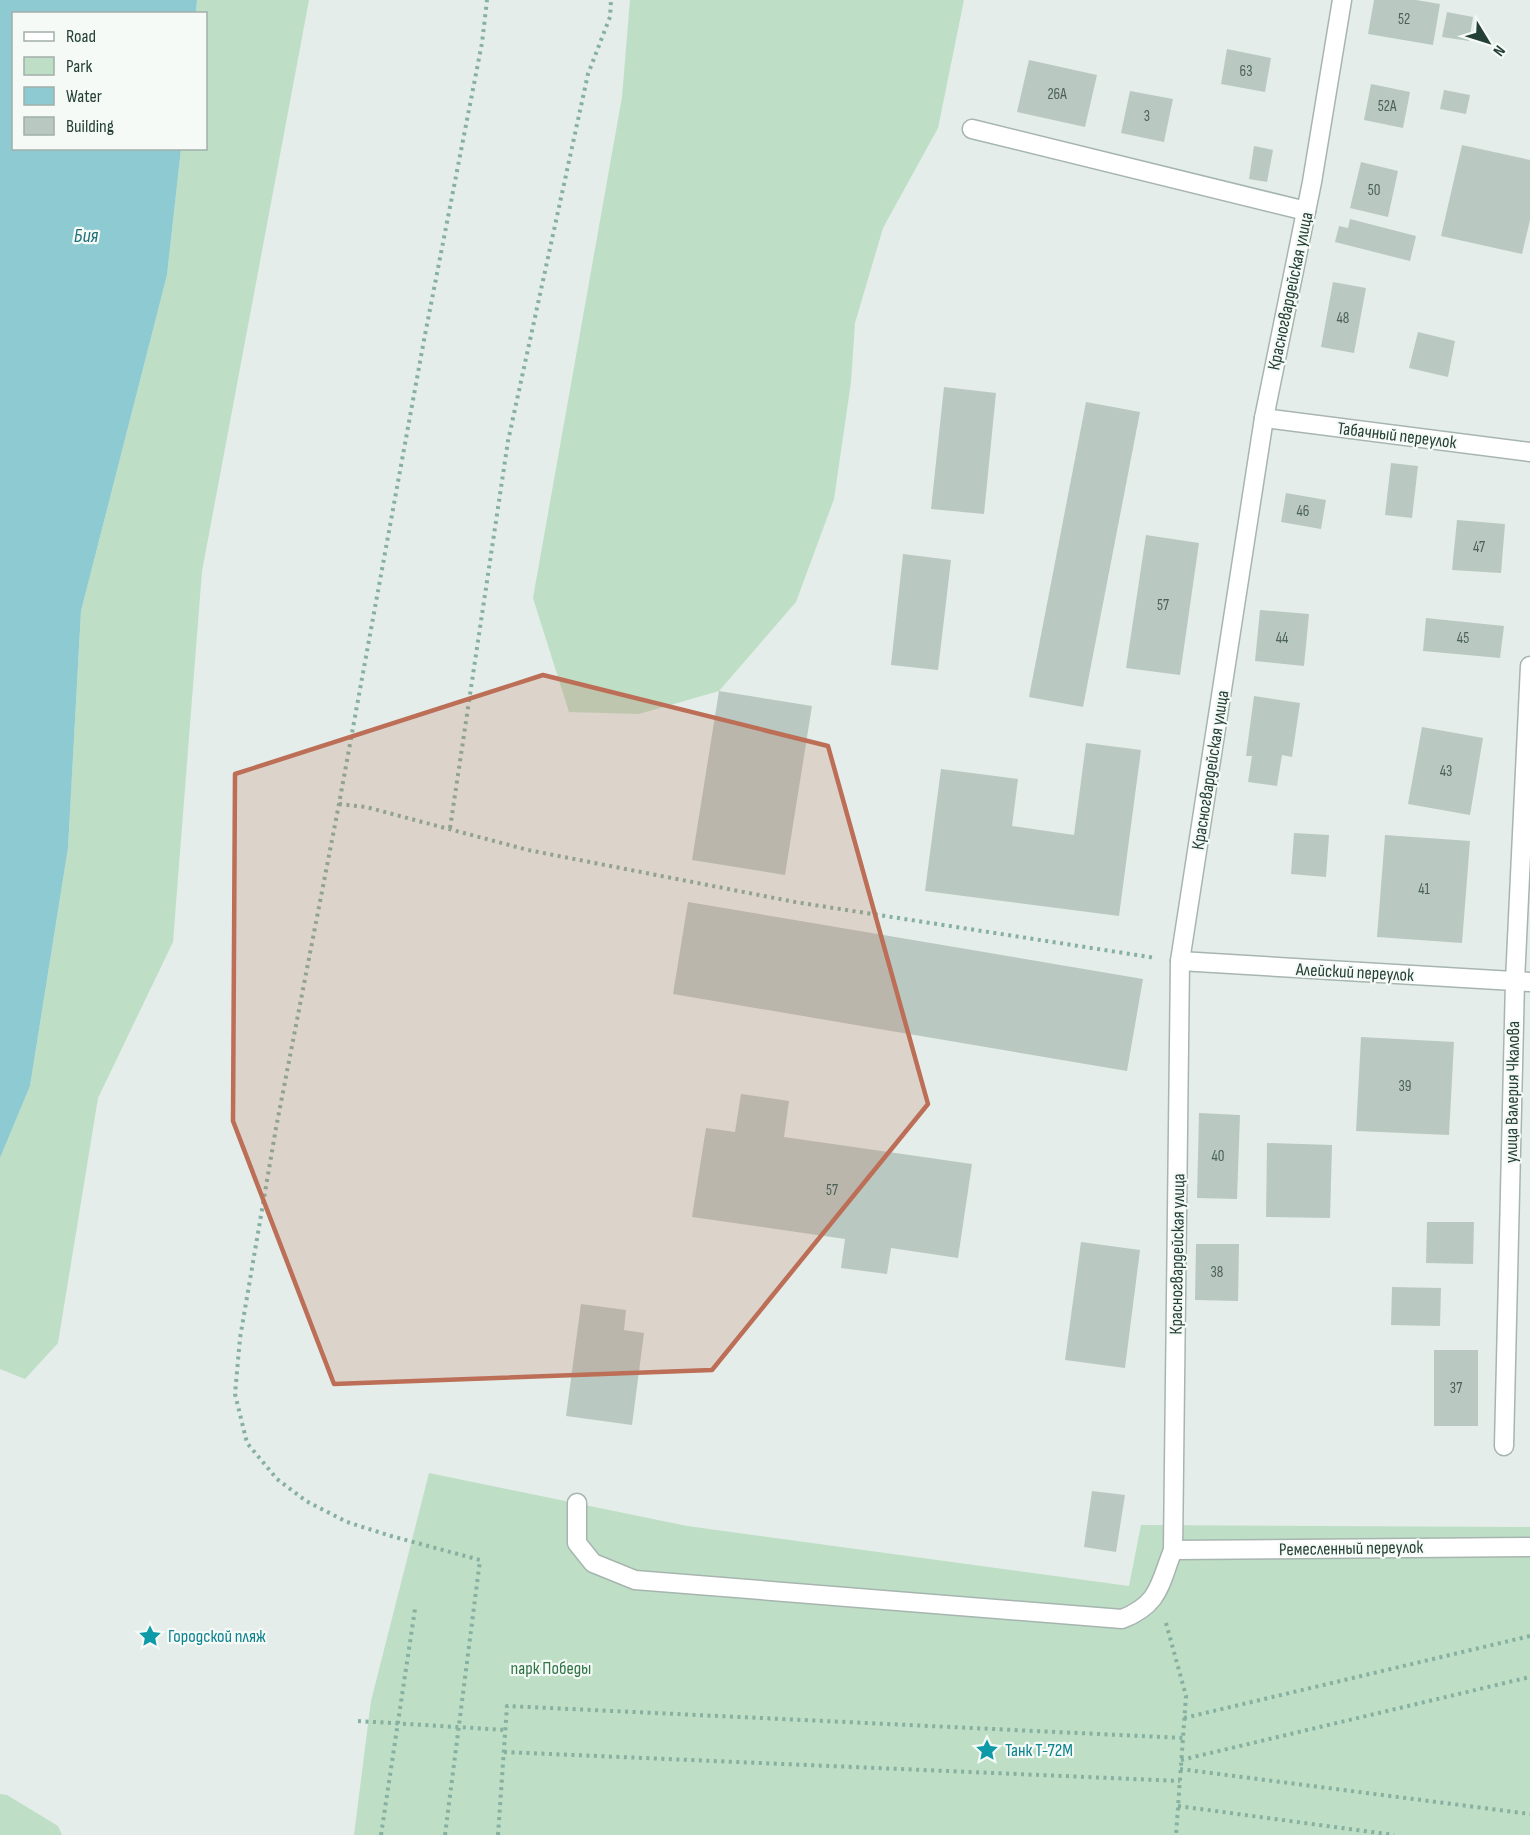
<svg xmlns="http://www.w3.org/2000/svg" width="1530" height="1835" viewBox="0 0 1530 1835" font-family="'Sofia Sans Condensed',sans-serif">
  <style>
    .green { fill: #bedec5 }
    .water { fill: #8ecad1 }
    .building { fill: #bac8c2 }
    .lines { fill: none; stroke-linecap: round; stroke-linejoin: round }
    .minor-casing { stroke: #a7b5b0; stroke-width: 21 }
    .path { stroke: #86b0a1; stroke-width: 4; stroke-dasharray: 3 4.5; stroke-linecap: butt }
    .minor { stroke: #fff; stroke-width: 18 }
    .marked { fill: #bc6e57; fill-opacity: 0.2; stroke: #bc6e57; stroke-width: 4.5; stroke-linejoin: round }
    .labels { text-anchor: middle; stroke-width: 4.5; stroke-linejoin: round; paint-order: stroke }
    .number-label { font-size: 15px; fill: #4a6159 }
    .street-label { font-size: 18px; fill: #243f36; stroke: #f5faf7 }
    .culture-label { font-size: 18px; fill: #0d838f; stroke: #f5faf7; text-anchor: start }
    .park-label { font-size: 18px; fill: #2f7546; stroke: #f5faf7 }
    .water-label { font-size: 20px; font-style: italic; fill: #1f707a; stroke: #f5faf7 }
  </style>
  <rect width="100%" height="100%" fill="#e4ede9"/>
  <g class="green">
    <path d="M 197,0 L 309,0 L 202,571 L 173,942 L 98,1098 L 58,1343 L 25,1379 L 0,1369 L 0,1158 L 30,1086 L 68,848 L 81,611 L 167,275 L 181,149 L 206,148 L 206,14 L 196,13 Z"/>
    <path d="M 630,0 L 964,0 L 938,128 L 883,228 L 855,323 L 851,382 L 834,499 L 796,602 L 719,691 L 639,714 L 569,712 L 533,598 L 622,97 Z"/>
    <path d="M 429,1473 L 687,1526 L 1129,1586 L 1141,1525 L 1530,1527 L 1530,1835 L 354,1835 L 371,1701 Z"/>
    <path d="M 0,1794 L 7,1795 L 58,1826 L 62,1835 L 0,1835 Z"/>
  </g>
  <path class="water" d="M 0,0 L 197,0 L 196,13 L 14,14 L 14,148 L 181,149 L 167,275 L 81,611 L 68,848 L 30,1086 L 0,1158 Z"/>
  <g class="building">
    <path d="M 1374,0 L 1416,0 L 1440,4 L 1433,45 L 1368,34 Z"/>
    <path d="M 1447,12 L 1473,17 L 1469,41 L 1442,37 Z"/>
    <path d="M 1227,49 L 1271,58 L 1265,92 L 1221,84 Z"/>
    <path d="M 1029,60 L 1097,75 L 1085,127 L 1017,112 Z"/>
    <path d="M 1371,84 L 1410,92 L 1403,128 L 1364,120 Z"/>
    <path d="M 1444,90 L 1470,95 L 1466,114 L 1440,109 Z"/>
    <path d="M 1130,91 L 1173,99 L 1164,142 L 1121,133 Z"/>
    <path d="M 1462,145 L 1530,160 L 1530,220 L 1522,254 L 1441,236 Z"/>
    <path d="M 1254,146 L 1273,150 L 1267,182 L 1249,179 Z"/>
    <path d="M 1361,162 L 1398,171 L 1388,217 L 1350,208 Z"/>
    <path d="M 1350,219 L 1416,236 L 1410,261 L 1335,242 L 1339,226 L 1348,228 Z"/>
    <path d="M 1333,282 L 1366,288 L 1354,353 L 1321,347 Z"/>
    <path d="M 1418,332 L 1455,341 L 1448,377 L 1409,368 Z"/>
    <path d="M 944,387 L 996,393 L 984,514 L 931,509 Z"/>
    <path d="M 1086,402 L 1140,412 L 1083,707 L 1029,697 Z"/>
    <path d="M 1391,463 L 1418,466 L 1412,518 L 1385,515 Z"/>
    <path d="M 1286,493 L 1326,500 L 1321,529 L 1281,522 Z"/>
    <path d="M 1457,520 L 1505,524 L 1501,573 L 1452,570 Z"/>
    <path d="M 1146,535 L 1199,543 L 1180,675 L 1126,668 Z"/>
    <path d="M 903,554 L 951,560 L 938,670 L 891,665 Z"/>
    <path d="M 1260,610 L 1309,614 L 1304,666 L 1255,661 Z"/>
    <path d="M 1426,618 L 1504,626 L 1500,658 L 1423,651 Z"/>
    <path d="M 719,691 L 812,706 L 785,875 L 692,860 Z"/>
    <path d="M 1254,696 L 1300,703 L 1292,757 L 1282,755 L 1277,786 L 1248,782 L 1252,756 L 1246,756 Z"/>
    <path d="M 1422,727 L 1483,738 L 1470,815 L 1408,804 Z"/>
    <path d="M 1086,743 L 1141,750 L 1119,916 L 925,891 L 941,769 L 1018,779 L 1012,826 L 1074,835 Z"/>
    <path d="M 1294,833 L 1329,835 L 1326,877 L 1291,874 Z"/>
    <path d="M 1385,835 L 1470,841 L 1462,943 L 1377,937 Z"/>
    <path d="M 688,902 L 1143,979 L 1127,1071 L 673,994 Z"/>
    <path d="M 1361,1037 L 1454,1042 L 1449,1135 L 1356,1131 Z"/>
    <path d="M 741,1094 L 789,1101 L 784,1137 L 972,1164 L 958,1258 L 891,1248 L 887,1274 L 841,1268 L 845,1239 L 692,1217 L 706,1128 L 735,1132 Z"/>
    <path d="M 1199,1113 L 1240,1115 L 1237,1199 L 1197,1198 Z"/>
    <path d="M 1267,1143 L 1332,1145 L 1330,1218 L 1266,1217 Z"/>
    <path d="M 1427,1222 L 1474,1222 L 1473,1264 L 1426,1263 Z"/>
    <path d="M 1081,1242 L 1140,1250 L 1125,1368 L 1065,1360 Z"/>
    <path d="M 1196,1244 L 1239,1244 L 1238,1301 L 1195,1300 Z"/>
    <path d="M 1392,1287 L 1441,1288 L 1440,1326 L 1391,1325 Z"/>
    <path d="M 581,1304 L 626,1310 L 624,1330 L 644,1333 L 632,1425 L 566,1416 Z"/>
    <rect x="1434" y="1350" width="44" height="76"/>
    <path d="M 1092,1491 L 1125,1495 L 1116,1552 L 1084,1547 Z"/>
  </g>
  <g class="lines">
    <g class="minor-casing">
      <g id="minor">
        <path d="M 972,129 L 1306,211"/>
        <path d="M 1264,418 L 1530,452"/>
        <path d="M 1180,961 L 1530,982"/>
        <path d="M 1504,1446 L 1515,981 L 1530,666"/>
        <path d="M 577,1503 L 577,1543 L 593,1563 L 635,1580 L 1122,1619 C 1160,1604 1159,1585 1173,1550 L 1180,961 L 1264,418 L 1312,182 L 1342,0"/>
        <path d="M 1173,1550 L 1530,1547"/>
      </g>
    </g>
    <g class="path">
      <path d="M 339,804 L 366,807 L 528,850 L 795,902 L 1156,958"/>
      <path d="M 450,828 L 508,441 L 588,74 L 610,17 L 611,0"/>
      <path d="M 1166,1623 L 1186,1696 L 1176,1835"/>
      <path d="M 1184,1718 L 1530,1636"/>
      <path d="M 358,1721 L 506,1730"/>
      <path d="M 504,1752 L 1180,1781"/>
      <path d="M 1181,1760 L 1530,1677"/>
      <path d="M 1180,1769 L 1530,1814"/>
      <path d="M 1178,1806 L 1394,1835"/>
      <path d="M 381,1835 L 415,1609"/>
      <path d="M 445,1835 L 480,1560 L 391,1536 L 347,1522 L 306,1501 L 277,1479 L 247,1443 L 235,1394 L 240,1338 L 276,1128 L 339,804 L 424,340 L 482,43 L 487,0"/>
      <path d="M 498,1835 L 507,1706 L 1183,1738"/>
    </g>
    <use href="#minor" class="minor"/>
  </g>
  <path class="marked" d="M 543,675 L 828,746 L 928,1104 L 712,1370 L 334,1384 L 233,1121 L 235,774 Z"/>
  <defs>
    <g id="sight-bare" transform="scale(1.8)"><path d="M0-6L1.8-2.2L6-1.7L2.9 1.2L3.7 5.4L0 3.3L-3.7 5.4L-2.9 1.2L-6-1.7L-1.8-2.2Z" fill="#0f9aa8" stroke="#f5faf7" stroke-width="2.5" paint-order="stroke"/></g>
  </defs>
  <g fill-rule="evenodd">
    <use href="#sight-bare" x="150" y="1636"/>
    <use href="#sight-bare" x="987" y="1750"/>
  </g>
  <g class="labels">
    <g class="number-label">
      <text x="1404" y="24">52</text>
      <text x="1246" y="76">63</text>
      <text x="1057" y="99">26А</text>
      <text x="1387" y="111">52А</text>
      <text x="1147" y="121">3</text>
      <text x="1374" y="195">50</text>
      <text x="1343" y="323">48</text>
      <text x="1303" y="516">46</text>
      <text x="1479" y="552">47</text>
      <text x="1163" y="610">57</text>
      <text x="1282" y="643">44</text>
      <text x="1463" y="643">45</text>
      <text x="1446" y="776">43</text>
      <text x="1424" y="894">41</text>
      <text x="1405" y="1091">39</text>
      <text x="1218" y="1161">40</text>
      <text x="832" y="1195">57</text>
      <text x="1217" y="1277">38</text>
      <text x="1456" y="1393">37</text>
    </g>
    <g class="street-label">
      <text transform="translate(1290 291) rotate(-78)" y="6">Красногвардейская улица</text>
      <text transform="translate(1397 435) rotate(7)" y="6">Табачный переулок</text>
      <text transform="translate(1210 770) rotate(-81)" y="6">Красногвардейская улица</text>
      <text transform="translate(1355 972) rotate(3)" y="6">Алейский переулок</text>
      <text transform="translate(1512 1092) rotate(-89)" y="6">улица Валерия Чкалова</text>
      <text transform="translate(1177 1254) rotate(-89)" y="6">Красногвардейская улица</text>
      <text transform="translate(1351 1548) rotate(-1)" y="6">Ремесленный переулок</text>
    </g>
    <g class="culture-label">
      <text x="168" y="1642">Городской пляж</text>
      <text x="1005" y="1756">Танк Т-72М</text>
    </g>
    <g class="park-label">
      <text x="551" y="1674">парк Победы</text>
    </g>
    <g class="water-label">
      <text x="86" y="242">Бия</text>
    </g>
  </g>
  <rect x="12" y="12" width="195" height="138" fill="#f5faf7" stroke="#a1afaa" stroke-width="1.5"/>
  <rect x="24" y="32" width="30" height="9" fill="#ffffff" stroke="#a1afaa" stroke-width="1.5"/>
  <text x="66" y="42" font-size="18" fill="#243f36">Road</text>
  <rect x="24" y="57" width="30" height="18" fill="#bedec5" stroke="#a1afaa" stroke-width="1.5"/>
  <text x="66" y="72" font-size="18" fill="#243f36">Park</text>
  <rect x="24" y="87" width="30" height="18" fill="#8ecad1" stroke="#a1afaa" stroke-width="1.5"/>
  <text x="66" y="102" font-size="18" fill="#243f36">Water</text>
  <rect x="24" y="117" width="30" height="18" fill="#bac8c2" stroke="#a1afaa" stroke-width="1.5"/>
  <text x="66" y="132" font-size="18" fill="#243f36">Building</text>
  <g transform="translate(1488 42) rotate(128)" stroke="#f5faf7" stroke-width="4.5" paint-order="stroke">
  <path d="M0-4.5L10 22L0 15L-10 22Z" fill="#243f36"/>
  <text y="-9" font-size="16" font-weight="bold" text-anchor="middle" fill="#243f36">N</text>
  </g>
</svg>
